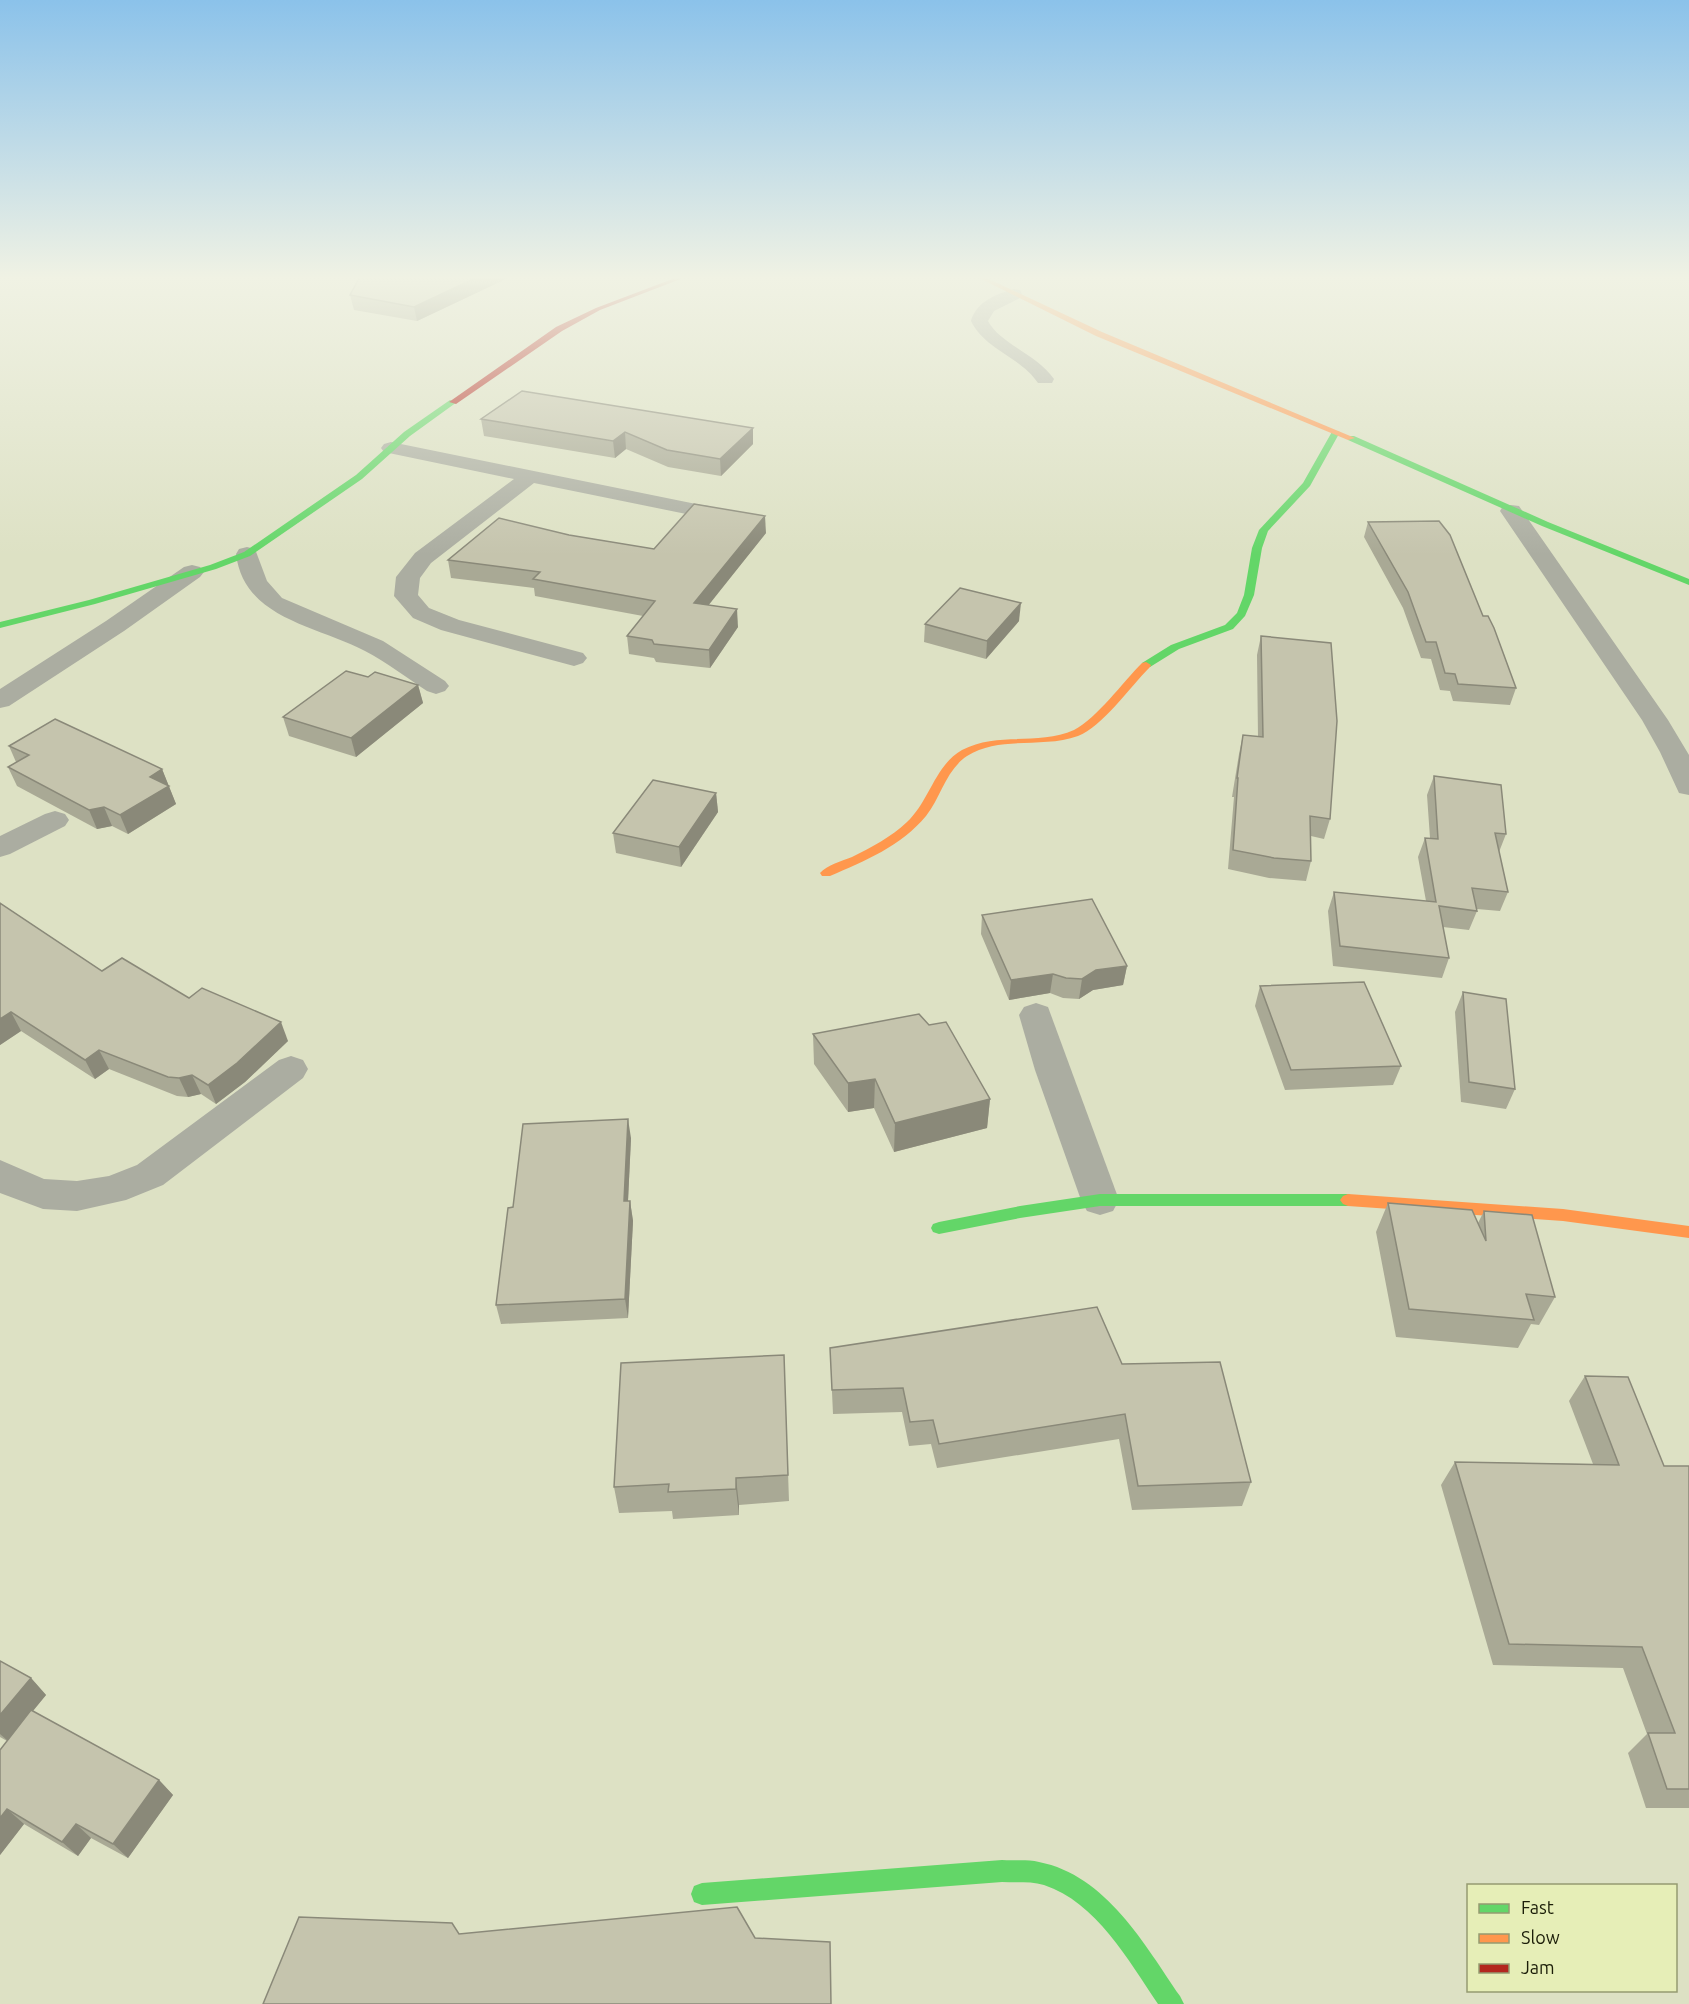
<svg xmlns="http://www.w3.org/2000/svg" width="1689" height="2004" viewBox="0 0 1689 2004" font-family="Ubuntu,sans-serif">
  <style>
    .lines { fill: none; stroke-linecap: round; stroke-linejoin: round }
    .street { fill: #abada1; fill-rule: evenodd }
    .fast { fill: #63d668; fill-rule: evenodd }
    .slow { fill: #ff974d; fill-rule: evenodd }
    .jam { fill: #b3261e; fill-rule: evenodd }
    .wall { fill: #a9a995 }
    .shaded-wall { fill: #8a8979 }
    .building { fill: #c5c4ad; stroke: #8a8979; stroke-width: 1.5 }
  </style>
  <rect width="100%" height="100%" fill="#dde1c4"/>
  <g class="lines">
    <g class="street">
      <path d="M 1014,289 L 1020,290 L 1022,294 L 1020,298 L 994,311 L 988,321 C 1000,344 1037,354 1054,379 L 1052,383 L 1038,383 C 1021,357 985,350 971,321 C 976,302 996,294 1014,289 Z"/>
      <path d="M 391,442 L 701,505 L 709,506 L 712,511 L 709,516 L 701,517 L 534,483 L 431,563 L 420,578 L 418,595 L 429,608 L 459,620 L 583,653 L 587,658 L 583,663 L 574,666 L 441,630 L 413,618 L 394,596 L 396,577 L 415,553 L 514,479 L 384,452 L 381,448 L 384,444 Z"/>
      <path d="M 1511,505 L 1519,506 L 1668,720 L 1689,755 L 1689,795 L 1679,793 L 1660,752 L 1642,720 L 1500,511 L 1503,506 Z"/>
      <path d="M 247,547 L 255,549 L 267,581 L 282,598 L 383,641 L 445,681 L 449,686 L 445,691 L 436,694 L 427,691 C 407,678 386,662 365,651 C 316,625 244,619 236,554 L 239,549 Z"/>
      <path d="M 192,565 L 200,567 L 204,572 L 200,577 L 124,631 L 9,706 L 0,708 L 0,689 L 106,621 L 184,567 Z"/>
      <path d="M 55,811 L 65,814 L 69,820 L 65,826 L 10,854 L 0,857 L 0,836 L 45,814 Z"/>
      <path d="M 1036,1003 L 1048,1007 L 1119,1200 L 1113,1211 L 1100,1215 L 1087,1211 L 1081,1200 L 1035,1070 L 1019,1015 L 1024,1007 Z"/>
      <path d="M 291,1056 L 303,1060 L 308,1069 L 303,1078 L 163,1185 L 126,1200 L 77,1211 L 43,1209 L 0,1193 L 0,1160 L 44,1179 L 77,1181 L 109,1176 L 137,1165 L 279,1060 Z"/>
    </g>
    <g class="fast">
      <path d="M 450,400 L 457,402 L 410,436 L 362,479 L 250,556 L 216,569 L 95,604 L 0,628 L 0,622 L 89,600 L 210,565 L 244,552 L 356,475 L 404,432 Z"/>
      <path d="M 1333,430 L 1340,432 L 1310,486 L 1268,531 L 1262,548 L 1254,595 L 1245,616 L 1233,629 L 1179,649 L 1150,667 L 1142,667 L 1142,663 L 1171,645 L 1225,625 L 1237,613 L 1244,595 L 1252,548 L 1259,530 L 1303,483 Z"/>
      <path d="M 1348,436 L 1354,436 L 1548,522 L 1689,579 L 1689,585 L 1542,526 L 1348,440 Z"/>
      <path d="M 1100,1194 L 1348,1194 L 1353,1196 L 1356,1200 L 1353,1204 L 1348,1206 L 1100,1206 L 1020,1218 L 939,1234 L 933,1232 L 931,1228 L 933,1224 L 939,1222 L 1020,1206 Z"/>
      <path d="M 1002,1860 C 1014,1861 1027,1859 1039,1862 C 1106,1875 1145,1945 1180,1996 L 1184,2004 L 1158,2004 C 1129,1961 1096,1902 1044,1885 C 1031,1881 1016,1883 1002,1882 L 702,1905 L 694,1902 L 691,1894 L 694,1886 L 702,1883 Z"/>
    </g>
    <g class="slow">
      <path d="M 973,275 L 980,275 L 1102,332 L 1355,438 L 1348,440 L 1096,336 Z"/>
      <path d="M 1146,662 L 1151,665 L 1150,667 C 1130,687 1102,727 1078,736 C 1042,749 1000,735 967,756 C 946,770 941,797 926,816 C 901,846 865,861 830,876 L 822,876 L 820,873 C 827,865 842,861 852,857 C 872,847 891,837 907,822 C 929,802 935,765 962,750 C 998,731 1039,746 1074,730 C 1097,718 1123,682 1142,663 Z"/>
      <path d="M 1348,1194 L 1563,1209 L 1689,1226 L 1689,1238 L 1563,1221 L 1348,1206 L 1343,1204 L 1340,1200 L 1343,1196 Z"/>
    </g>
    <path class="jam" d="M 683,275 L 691,275 L 600,310 L 562,331 L 456,404 L 449,402 L 556,327 L 596,308 Z"/>
  </g>
  <g class="wall">
    <path d="M 514,275 L 417,321 L 354,310 L 350,295 Z"/>
    <path d="M 481,419 L 753,428 L 753,444 L 721,476 L 668,467 L 626,449 L 615,458 L 484,436 Z"/>
    <path d="M 1368,522 L 1483,616 L 1516,688 L 1510,705 L 1453,701 L 1450,691 L 1440,690 L 1431,659 L 1421,658 L 1403,608 L 1364,537 Z"/>
    <path d="M 766,533 L 708,605 L 738,627 L 710,668 L 656,662 L 654,658 L 629,654 L 627,636 L 643,616 L 535,596 L 534,588 L 451,578 L 448,560 L 569,535 L 654,549 Z"/>
    <path d="M 1019,621 L 986,659 L 924,642 L 925,624 Z"/>
    <path d="M 1261,636 L 1330,819 L 1324,839 L 1311,836 L 1311,861 L 1306,881 L 1269,878 L 1228,869 L 1234,797 L 1232,797 L 1239,754 L 1243,735 L 1258,737 L 1257,655 Z"/>
    <path d="M 368,677 L 418,685 L 423,703 L 356,757 L 289,736 L 283,717 Z"/>
    <path d="M 9,746 L 162,769 L 176,804 L 128,834 L 112,826 L 97,829 L 17,786 L 8,767 L 16,762 Z"/>
    <path d="M 1434,776 L 1506,834 L 1499,852 L 1508,892 L 1500,911 L 1477,909 L 1477,911 L 1469,930 L 1443,927 L 1449,958 L 1442,978 L 1333,966 L 1328,911 L 1334,892 L 1426,901 L 1418,857 L 1425,838 L 1430,838 L 1427,795 Z"/>
    <path d="M 716,793 L 718,812 L 681,867 L 616,853 L 613,833 Z"/>
    <path d="M 0,903 L 102,971 L 189,998 L 288,1041 L 245,1082 L 216,1104 L 201,1094 L 188,1097 L 177,1096 L 109,1069 L 95,1079 L 21,1031 L 0,1045 Z"/>
    <path d="M 982,915 L 1127,966 L 1123,985 L 1093,990 L 1079,999 L 1063,998 L 1050,993 L 1009,1000 L 981,934 Z"/>
    <path d="M 1260,986 L 1401,1066 L 1393,1085 L 1285,1090 L 1255,1006 Z"/>
    <path d="M 1463,992 L 1515,1089 L 1506,1109 L 1461,1102 L 1455,1012 Z"/>
    <path d="M 813,1034 L 990,1099 L 987,1128 L 894,1152 L 874,1108 L 848,1112 L 814,1064 Z"/>
    <path d="M 631,1138 L 628,1201 L 630,1201 L 633,1221 L 628,1318 L 501,1324 L 496,1305 L 513,1207 Z"/>
    <path d="M 1388,1203 L 1478,1223 L 1484,1211 L 1555,1297 L 1539,1325 L 1531,1324 L 1518,1348 L 1396,1337 L 1376,1232 Z"/>
    <path d="M 830,1348 L 1122,1364 L 1251,1482 L 1242,1506 L 1132,1510 L 1119,1439 L 937,1468 L 931,1444 L 909,1446 L 902,1412 L 833,1414 Z"/>
    <path d="M 784,1355 L 789,1501 L 739,1505 L 739,1515 L 673,1519 L 672,1511 L 619,1513 L 614,1487 Z"/>
    <path d="M 1585,1376 L 1664,1466 L 1689,1466 L 1689,1808 L 1646,1808 L 1628,1753 L 1647,1734 L 1623,1668 L 1493,1665 L 1441,1485 L 1455,1462 L 1593,1464 L 1569,1401 Z"/>
    <path d="M 0,1661 L 31,1678 L 46,1695 L 33,1711 L 159,1780 L 173,1795 L 128,1858 L 91,1838 L 78,1856 L 24,1824 L 0,1855 L 0,1750 L 7,1741 L 0,1737 Z"/>
  </g>
  <g class="shaded-wall">
    <path d="M 482,275 L 514,275 L 417,321 L 414,307 Z"/>
    <path d="M 753,428 L 753,444 L 721,476 L 720,459 Z"/>
    <path d="M 625,432 L 626,449 L 615,458 L 613,441 Z"/>
    <path d="M 765,516 L 766,533 L 696,621 L 694,603 Z"/>
    <path d="M 1021,603 L 1019,621 L 986,659 L 987,641 Z"/>
    <path d="M 737,609 L 738,627 L 710,668 L 709,650 Z"/>
    <path d="M 418,685 L 423,703 L 356,757 L 351,738 Z"/>
    <path d="M 162,769 L 176,804 L 128,834 L 120,815 L 150,777 Z"/>
    <path d="M 716,793 L 718,812 L 681,867 L 679,847 Z"/>
    <path d="M 104,807 L 112,826 L 97,829 L 89,810 Z"/>
    <path d="M 1127,966 L 1123,985 L 1093,990 L 1079,999 L 1082,979 L 1096,970 Z"/>
    <path d="M 1053,974 L 1050,993 L 1009,1000 L 1011,980 Z"/>
    <path d="M 11,1012 L 21,1031 L 0,1045 L 0,1019 Z"/>
    <path d="M 281,1022 L 288,1041 L 245,1082 L 216,1104 L 208,1085 Z"/>
    <path d="M 99,1050 L 109,1069 L 95,1079 L 85,1060 Z"/>
    <path d="M 192,1075 L 201,1094 L 188,1097 L 179,1078 Z"/>
    <path d="M 875,1079 L 874,1108 L 848,1112 L 848,1083 Z"/>
    <path d="M 990,1099 L 987,1128 L 894,1152 L 895,1123 Z"/>
    <path d="M 628,1119 L 631,1138 L 627,1221 L 624,1201 Z"/>
    <path d="M 630,1201 L 633,1221 L 628,1318 L 625,1299 Z"/>
    <path d="M 736,1478 L 739,1505 L 739,1515 L 736,1489 Z"/>
    <path d="M 31,1678 L 46,1695 L 8,1741 L 0,1734 L 0,1715 Z"/>
    <path d="M 159,1780 L 173,1795 L 128,1858 L 113,1844 Z"/>
    <path d="M 7,1809 L 24,1824 L 0,1855 L 0,1818 Z"/>
    <path d="M 76,1824 L 91,1838 L 78,1856 L 62,1842 Z"/>
  </g>
  <g class="building">
    <path d="M 361,275 L 482,275 L 414,307 L 350,295 Z"/>
    <path d="M 522,391 L 753,428 L 720,459 L 667,450 L 625,432 L 613,441 L 481,419 Z"/>
    <path d="M 694,504 L 765,516 L 694,603 L 737,609 L 709,650 L 654,644 L 652,640 L 627,636 L 655,601 L 533,579 L 540,572 L 448,560 L 499,518 L 569,535 L 654,549 Z"/>
    <path d="M 1439,521 L 1450,535 L 1483,616 L 1488,616 L 1494,628 L 1516,688 L 1458,684 L 1455,674 L 1445,673 L 1436,642 L 1426,642 L 1408,592 L 1368,522 Z"/>
    <path d="M 960,588 L 1021,603 L 987,641 L 925,624 Z"/>
    <path d="M 1261,636 L 1331,643 L 1337,721 L 1330,819 L 1310,816 L 1311,861 L 1274,858 L 1233,850 L 1238,778 L 1237,778 L 1243,735 L 1263,737 Z"/>
    <path d="M 346,671 L 368,677 L 375,672 L 418,685 L 351,738 L 283,717 Z"/>
    <path d="M 55,719 L 162,769 L 150,777 L 169,786 L 120,815 L 104,807 L 89,810 L 8,767 L 29,755 L 9,746 Z"/>
    <path d="M 1434,776 L 1501,785 L 1506,834 L 1495,833 L 1508,892 L 1472,888 L 1477,911 L 1439,906 L 1449,958 L 1340,946 L 1334,892 L 1436,902 L 1425,838 L 1438,839 Z"/>
    <path d="M 653,780 L 716,793 L 679,847 L 613,833 Z"/>
    <path d="M 1092,899 L 1127,966 L 1096,970 L 1082,979 L 1066,978 L 1053,974 L 1011,980 L 982,915 Z"/>
    <path d="M 0,903 L 102,971 L 122,958 L 189,998 L 202,988 L 281,1022 L 237,1063 L 208,1085 L 192,1075 L 179,1078 L 168,1077 L 99,1050 L 85,1060 L 11,1012 L 0,1019 Z"/>
    <path d="M 1364,982 L 1401,1066 L 1291,1070 L 1260,986 Z"/>
    <path d="M 1463,992 L 1506,999 L 1515,1089 L 1469,1082 Z"/>
    <path d="M 919,1014 L 929,1025 L 946,1022 L 990,1099 L 895,1123 L 875,1079 L 848,1083 L 813,1034 Z"/>
    <path d="M 628,1119 L 624,1201 L 630,1201 L 625,1299 L 496,1305 L 508,1208 L 513,1207 L 523,1124 Z"/>
    <path d="M 1388,1203 L 1472,1210 L 1486,1241 L 1484,1211 L 1532,1215 L 1555,1297 L 1526,1294 L 1534,1320 L 1409,1309 Z"/>
    <path d="M 1097,1307 L 1122,1364 L 1220,1362 L 1251,1482 L 1138,1486 L 1125,1414 L 939,1444 L 933,1420 L 910,1422 L 903,1388 L 832,1390 L 830,1348 Z"/>
    <path d="M 784,1355 L 788,1475 L 736,1478 L 736,1489 L 668,1492 L 669,1484 L 614,1487 L 621,1363 Z"/>
    <path d="M 1585,1376 L 1628,1377 L 1664,1466 L 1689,1466 L 1689,1789 L 1667,1789 L 1648,1733 L 1675,1733 L 1642,1647 L 1509,1644 L 1455,1462 L 1619,1465 Z"/>
    <path d="M 0,1661 L 31,1678 L 0,1715 Z"/>
    <path d="M 31,1710 L 159,1780 L 113,1844 L 76,1824 L 62,1842 L 7,1809 L 0,1818 L 0,1750 Z"/>
    <path d="M 737,1907 L 755,1938 L 830,1942 L 831,2004 L 263,2004 L 299,1917 L 452,1923 L 459,1934 Z"/>
  </g>
  <linearGradient id="sky" x2="0" y2="1"><stop stop-color="#8bc2ea"/><stop offset="0.5" stop-color="#f0f2e4"/><stop offset="1" stop-color="#f0f2e4" stop-opacity="0"/></linearGradient>
  <rect width="1689" height="555" fill="url(#sky)"/>
  <rect x="1467" y="1884" width="210" height="108" fill="#e6eeb7" stroke="#959b71" stroke-width="1.5"/>
  <rect x="1479" y="1904" width="30" height="9" fill="#63d668" stroke="#959b71" stroke-width="1.5"/>
  <text x="1521" y="1914" font-size="18" fill="#1c1e09">Fast</text>
  <rect x="1479" y="1934" width="30" height="9" fill="#ff974d" stroke="#959b71" stroke-width="1.5"/>
  <text x="1521" y="1944" font-size="18" fill="#1c1e09">Slow</text>
  <rect x="1479" y="1964" width="30" height="9" fill="#b3261e" stroke="#959b71" stroke-width="1.5"/>
  <text x="1521" y="1974" font-size="18" fill="#1c1e09">Jam</text>
</svg>
